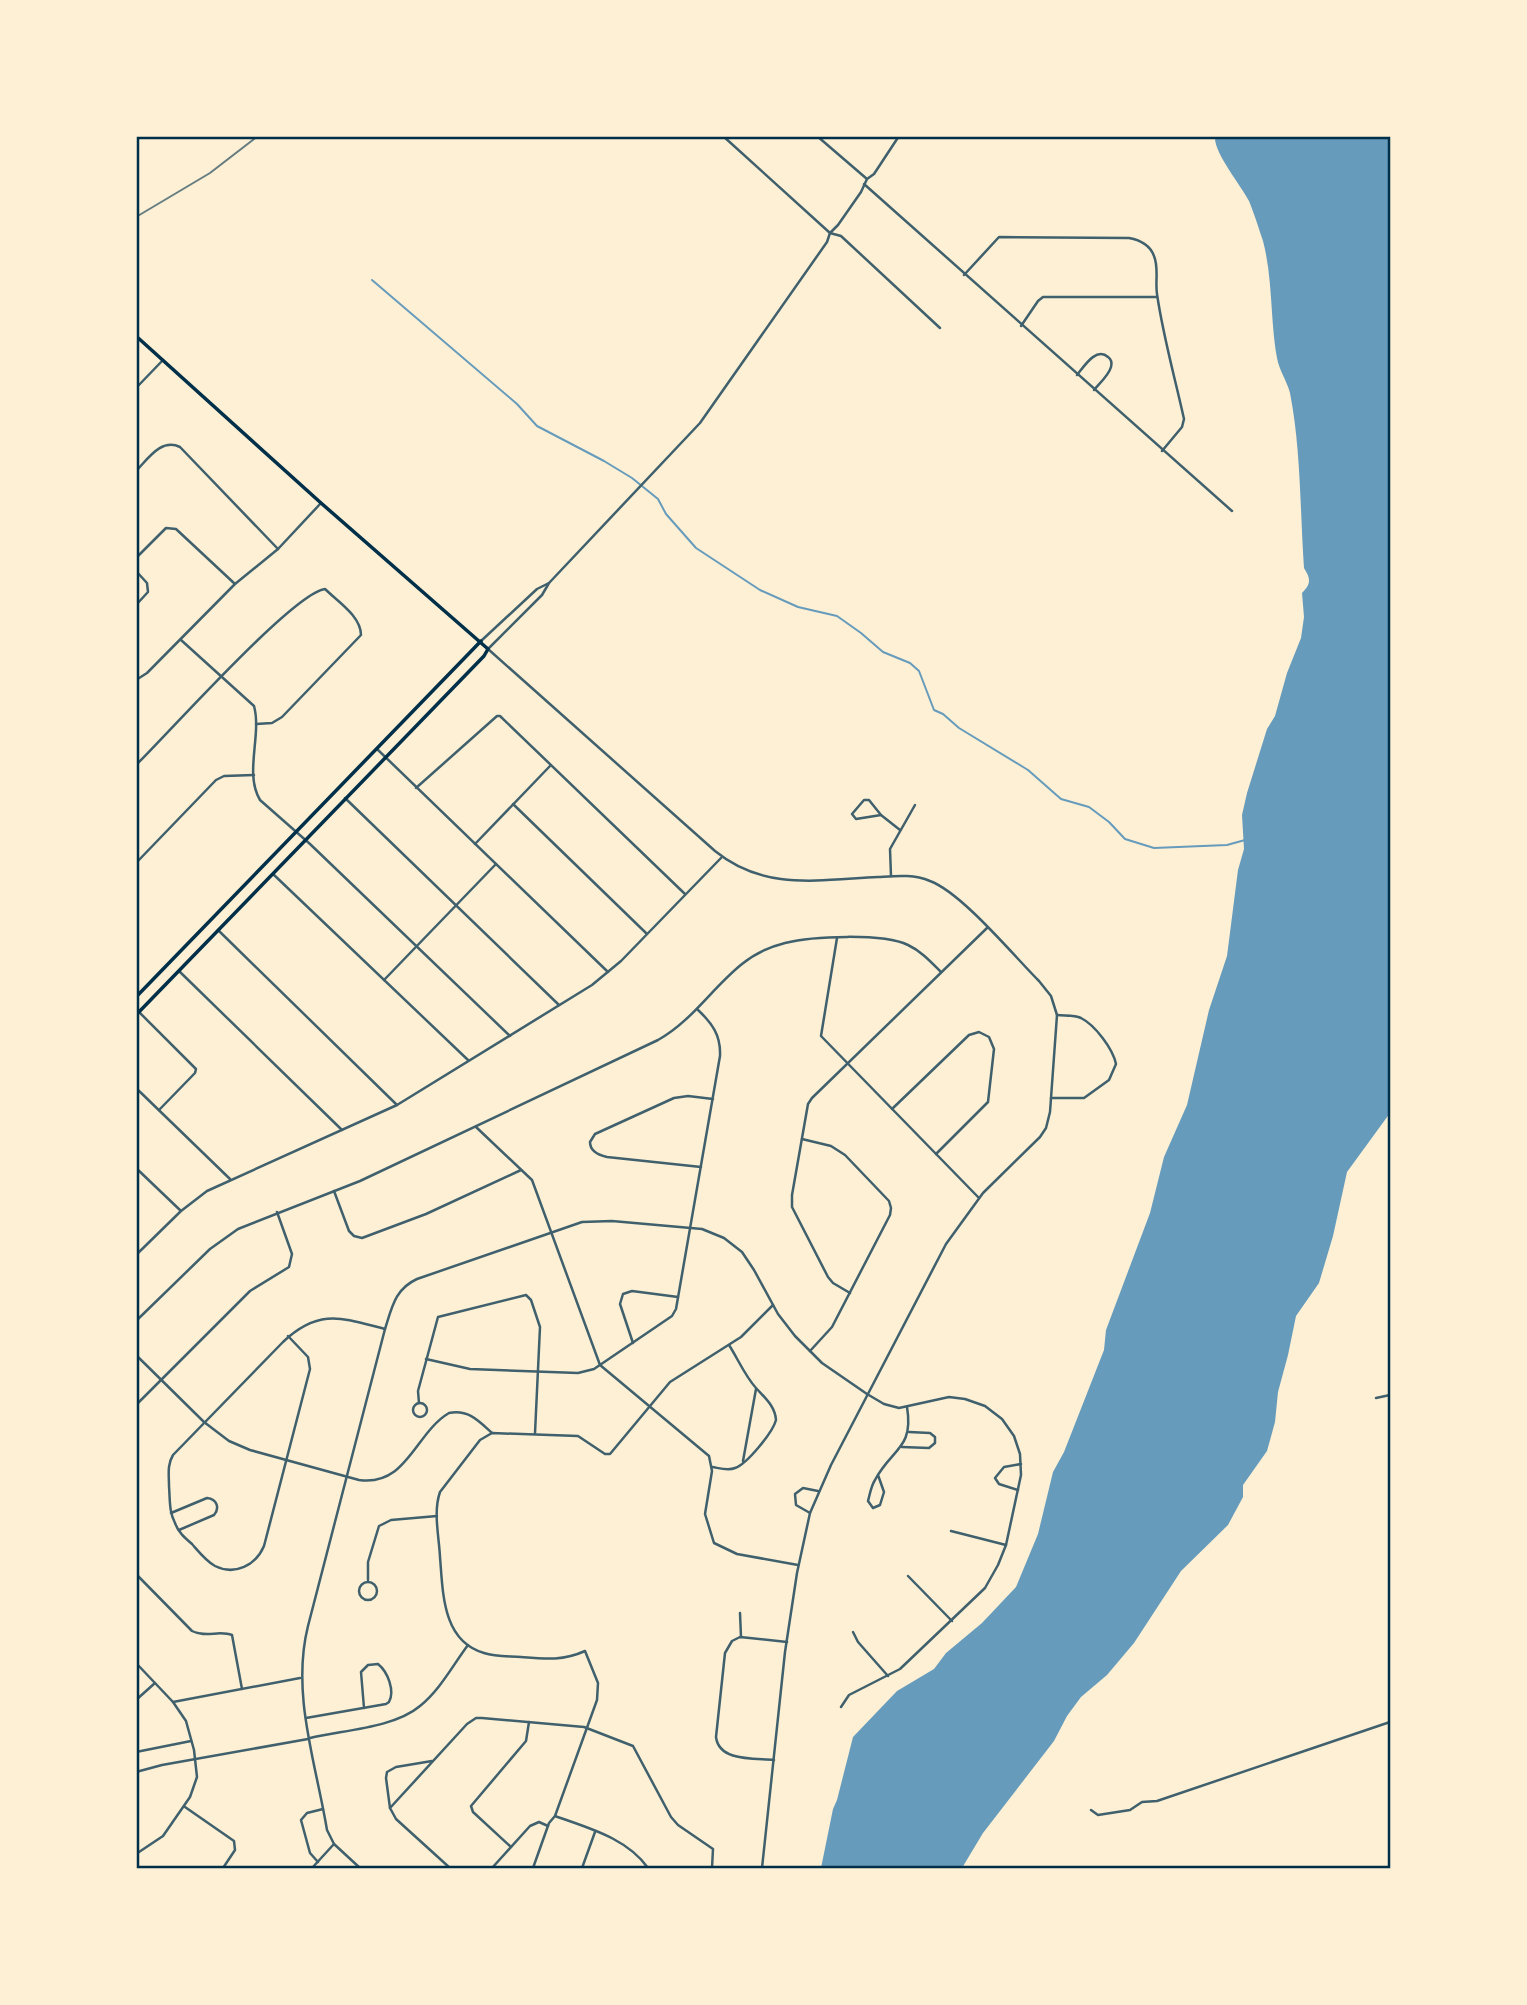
<svg xmlns="http://www.w3.org/2000/svg" width="1527" height="2005" viewBox="0 0 1527 2005" font-family="'Playfair Display',serif">
  <style>
    .water { fill: #669bbc }
    .lines { fill: none; stroke-linecap: round; stroke-linejoin: round }
    .stream { stroke: #669bbc; stroke-width: 2 }
    .minor { stroke: #3f606c; stroke-width: 2.5 }
    .tertiary { stroke: #3f606c; stroke-width: 2.5 }
    .secondary { stroke: #003049; stroke-width: 3.5 }
    .rail { stroke: #657d81; stroke-width: 2 }
    .neatline { fill: none; stroke: #003049; stroke-width: 2.5 }
  </style>
  <rect width="100%" height="100%" fill="#fdf0d5"/>
  <path class="water" d="M 1215,137 L 1390,137 L 1390,1113 L 1347,1172 L 1333,1236 L 1319,1283 L 1296,1316 L 1288,1355 L 1278,1392 L 1275,1422 L 1267,1451 L 1243,1485 L 1243,1497 L 1228,1525 L 1181,1571 L 1134,1643 L 1107,1675 L 1081,1697 L 1067,1716 L 1054,1741 L 983,1833 L 962,1868 L 821,1868 L 833,1809 L 837,1800 L 853,1737 L 897,1691 L 934,1669 L 946,1653 L 982,1623 L 1016,1587 L 1038,1534 L 1053,1472 L 1064,1452 L 1104,1350 L 1106,1330 L 1150,1213 L 1164,1157 L 1187,1105 L 1209,1010 L 1227,956 L 1238,870 L 1244,849 L 1242,815 L 1247,793 L 1267,729 L 1275,716 L 1287,673 L 1301,638 L 1304,617 L 1302,593 C 1311,584 1311,579 1304,568 C 1300,510 1301,449 1290,393 C 1287,381 1279,370 1277,358 C 1270,319 1273,279 1263,241 C 1259,229 1254,213 1249,201 C 1241,185 1214,153 1215,137 Z"/>
  <g class="lines">
    <path class="stream" d="M 372,280 L 517,404 L 537,426 L 604,461 L 632,478 L 658,499 L 666,514 L 696,548 L 760,590 L 798,607 L 837,616 L 861,633 L 883,652 L 910,663 L 919,671 L 934,710 L 943,714 L 959,728 L 1028,770 L 1061,799 L 1089,807 L 1109,822 L 1125,839 L 1154,848 L 1227,845 L 1245,840"/>
    <g class="minor">
      <path d="M 723,136 L 830,233 L 841,236 L 940,328"/>
      <path d="M 817,136 L 867,179"/>
      <path d="M 864,184 L 1232,511"/>
      <path d="M 964,275 L 999,237 L 1129,238 C 1140,240 1150,245 1154,256 C 1159,268 1155,282 1157,294 C 1163,336 1175,378 1184,419 L 1182,427 L 1162,451"/>
      <path d="M 1021,326 L 1038,301 L 1043,297 L 1157,297"/>
      <path d="M 1077,375 C 1083,368 1096,346 1108,357 C 1111,359 1112,363 1111,367 C 1109,375 1099,384 1094,390"/>
      <path d="M 136,388 L 163,360"/>
      <path d="M 136,471 C 148,459 161,438 180,447 L 278,549"/>
      <path d="M 136,558 L 166,528 L 176,529 L 235,584"/>
      <path d="M 136,571 L 147,583 L 148,592 L 136,605"/>
      <path d="M 181,640 L 254,706 C 262,735 244,773 260,800 L 310,844 L 510,1036"/>
      <path d="M 136,680 L 147,673 L 235,584 L 278,549 L 321,503"/>
      <path d="M 377,749 L 608,972"/>
      <path d="M 136,765 C 167,735 293,593 325,589 C 337,601 361,616 361,635 L 282,717 L 272,723 L 256,724"/>
      <path d="M 416,788 L 497,716 L 500,716 L 685,894"/>
      <path d="M 345,798 L 559,1005"/>
      <path d="M 513,804 L 646,933"/>
      <path d="M 881,815 L 856,819 L 852,814 L 864,800 L 869,800 L 881,815 L 900,830"/>
      <path d="M 475,844 L 550,766"/>
      <path d="M 136,863 L 216,780 L 224,776 L 254,775"/>
      <path d="M 273,874 L 468,1060"/>
      <path d="M 891,876 L 890,849 L 915,805"/>
      <path d="M 218,930 L 397,1105"/>
      <path d="M 837,938 L 821,1036 L 979,1198"/>
      <path d="M 179,971 L 342,1130"/>
      <path d="M 384,980 L 496,864"/>
      <path d="M 136,1009 L 196,1069 L 195,1073 L 159,1110"/>
      <path d="M 136,1088 L 230,1179"/>
      <path d="M 1051,1098 L 1084,1098 L 1109,1080 L 1116,1064 C 1113,1049 1095,1025 1081,1018 C 1074,1015 1065,1016 1057,1015"/>
      <path d="M 892,1109 L 969,1035 L 979,1032 L 989,1037 L 994,1049 L 988,1102 L 936,1154"/>
      <path d="M 476,1127 L 532,1180 L 600,1365 L 709,1456 L 712,1471 L 705,1514 L 714,1543 L 737,1554 L 798,1565"/>
      <path d="M 802,1139 L 831,1146 L 845,1155 L 889,1201 L 891,1208 L 890,1215 L 832,1327 L 810,1351"/>
      <path d="M 701,1167 L 607,1157 C 598,1155 590,1151 590,1142 L 595,1134 L 674,1098 L 688,1096 L 713,1099"/>
      <path d="M 136,1168 L 181,1211"/>
      <path d="M 334,1191 L 349,1231 L 354,1236 L 362,1238 L 426,1214 L 521,1170"/>
      <path d="M 850,1293 L 833,1283 L 828,1277 L 792,1207 L 792,1195 L 808,1104 L 812,1098 L 987,928"/>
      <path d="M 136,1321 L 210,1249 L 238,1229 L 360,1181 L 658,1040 C 692,1021 712,988 742,964 C 754,954 769,947 785,943 C 812,936 883,933 908,945 C 921,951 931,962 941,972"/>
      <path d="M 288,1336 L 308,1357 L 310,1369 L 264,1546 C 256,1565 235,1576 215,1566 C 206,1561 199,1552 192,1544 C 185,1538 178,1532 175,1523 C 169,1512 170,1499 169,1486 C 169,1475 167,1465 173,1455 L 283,1342 C 319,1308 342,1318 385,1329"/>
      <path d="M 633,1343 L 620,1304 L 623,1294 L 632,1291 L 678,1297"/>
      <path d="M 136,1355 L 204,1422 L 229,1441 L 250,1450 L 359,1480 C 407,1487 415,1433 449,1413 C 468,1409 479,1421 492,1433"/>
      <path d="M 426,1359 L 470,1369 L 578,1373 L 594,1369 L 672,1316 L 676,1309 L 720,1056 C 721,1035 712,1023 697,1009"/>
      <path d="M 1376,1398 L 1390,1395"/>
      <path d="M 419,1403 L 418,1391 L 438,1317 L 526,1295 L 531,1300 L 540,1327 L 535,1433"/>
      <circle cx="420" cy="1410" r="7"/>
      <path d="M 136,1405 L 250,1291 L 289,1267 L 292,1254 L 277,1212"/>
      <path d="M 902,1447 L 929,1448 L 935,1443 L 935,1437 L 930,1433 L 909,1432"/>
      <path d="M 743,1461 L 756,1389"/>
      <path d="M 712,1467 C 719,1468 728,1471 735,1468 C 747,1464 773,1432 776,1420 C 775,1406 765,1398 756,1388 C 745,1376 738,1359 729,1345"/>
      <path d="M 878,1475 L 884,1492 L 880,1505 L 873,1508 L 868,1501 C 870,1494 871,1486 875,1480 C 892,1448 914,1449 907,1407"/>
      <path d="M 1018,1490 L 999,1484 L 995,1478 L 1004,1467 L 1021,1464"/>
      <path d="M 171,1513 L 207,1498 C 217,1499 220,1508 214,1515 L 179,1530"/>
      <path d="M 810,1513 L 796,1505 L 795,1494 L 803,1488 L 818,1491"/>
      <path d="M 951,1531 L 1006,1545"/>
      <path d="M 136,1574 L 192,1631 C 206,1638 219,1630 232,1635 L 242,1689"/>
      <path d="M 908,1576 L 952,1621"/>
      <path d="M 368,1580 L 368,1562 L 379,1526 L 391,1520 L 437,1516"/>
      <circle cx="368" cy="1591" r="9"/>
      <path d="M 740,1613 L 741,1637"/>
      <path d="M 853,1632 L 858,1642 L 888,1676"/>
      <path d="M 136,1663 L 173,1702 L 186,1721 L 194,1750 L 197,1777 L 190,1797 L 163,1836 L 136,1854"/>
      <path d="M 136,1700 L 155,1683"/>
      <path d="M 173,1702 L 300,1678"/>
      <path d="M 841,1707 L 849,1695 L 900,1669 L 985,1588 L 998,1565 L 1006,1545 L 1021,1475 L 1020,1454 L 1014,1436 L 1002,1419 L 985,1406 L 965,1399 L 949,1397 L 899,1408 L 884,1404 L 867,1394"/>
      <path d="M 306,1718 L 386,1704 L 389,1702 C 395,1691 388,1672 378,1664 L 368,1665 L 361,1672 L 364,1708"/>
      <path d="M 310,1738 C 343,1730 394,1728 420,1706 C 440,1690 453,1665 468,1645"/>
      <path d="M 136,1752 L 191,1741"/>
      <path d="M 774,1760 C 755,1758 719,1762 716,1737 L 725,1653 L 732,1641 L 740,1637 L 787,1642"/>
      <path d="M 185,1807 L 234,1841 L 235,1850 L 223,1868"/>
      <path d="M 390,1808 L 386,1778 L 387,1772 L 396,1767 L 432,1761"/>
      <path d="M 1091,1810 L 1098,1815 L 1130,1810 L 1142,1802 L 1157,1801 L 1390,1722"/>
      <path d="M 555,1816 C 588,1828 627,1838 648,1868"/>
      <path d="M 511,1847 L 473,1812 L 471,1806 L 526,1741 L 529,1722"/>
      <path d="M 318,1862 L 310,1853 L 301,1820 L 307,1813 L 323,1809"/>
      <path d="M 312,1868 L 334,1844"/>
      <path d="M 450,1868 L 396,1819 L 390,1808 L 467,1724 L 476,1718 L 482,1718 L 584,1727 L 633,1746 L 671,1817 L 678,1825 L 713,1849 L 712,1868"/>
      <path d="M 492,1868 L 530,1826 L 539,1822 L 548,1826"/>
      <path d="M 533,1868 L 549,1823 L 555,1816 L 597,1700 L 598,1683 L 585,1651 C 563,1661 545,1659 521,1657 C 509,1656 496,1657 484,1653 C 442,1641 443,1592 440,1557 C 439,1536 433,1512 440,1492 L 480,1440 L 492,1433 L 578,1436 L 605,1454 L 610,1454 L 670,1382 L 741,1337 L 773,1305"/>
      <path d="M 582,1868 L 595,1832"/>
    </g>
    <g class="tertiary">
      <path d="M 481,641 L 537,589 L 549,583"/>
      <path d="M 136,1255 L 181,1211 L 207,1191 L 397,1105 L 592,985 L 621,961 L 721,858"/>
      <path d="M 136,1772 L 162,1765 L 308,1739"/>
      <path d="M 360,1868 L 334,1844 L 327,1830 C 316,1763 291,1694 308,1626 L 385,1329 C 392,1307 395,1289 417,1279 L 582,1222 L 612,1221 L 702,1229 L 724,1238 L 742,1252 L 754,1270 L 778,1314 L 795,1336 L 822,1363 L 867,1394"/>
      <path d="M 762,1868 L 785,1652 L 797,1573 L 810,1513 L 831,1465 L 946,1244 L 983,1193 L 1040,1137 L 1046,1128 L 1050,1112 L 1057,1015 L 1051,996 L 1039,981 C 1013,955 962,893 930,881 C 913,874 896,876 878,877 C 818,880 764,891 715,851 L 488,649 L 542,595 L 549,583 L 700,423 L 827,242 L 830,233 L 838,225 L 861,192 L 867,179 L 874,174 L 899,136"/>
    </g>
    <g class="secondary">
      <path d="M 136,336 L 321,503 L 488,649 L 484,656 L 136,1015"/>
      <path d="M 136,997 L 481,641"/>
    </g>
    <path class="rail" d="M 136,217 L 210,173 L 258,136"/>
  </g>
  <rect width="1527" height="2005" fill="none" stroke="#fdf0d5" stroke-width="276"/>
  <rect x="138" y="138" width="1251" height="1729" class="neatline"/>
</svg>
